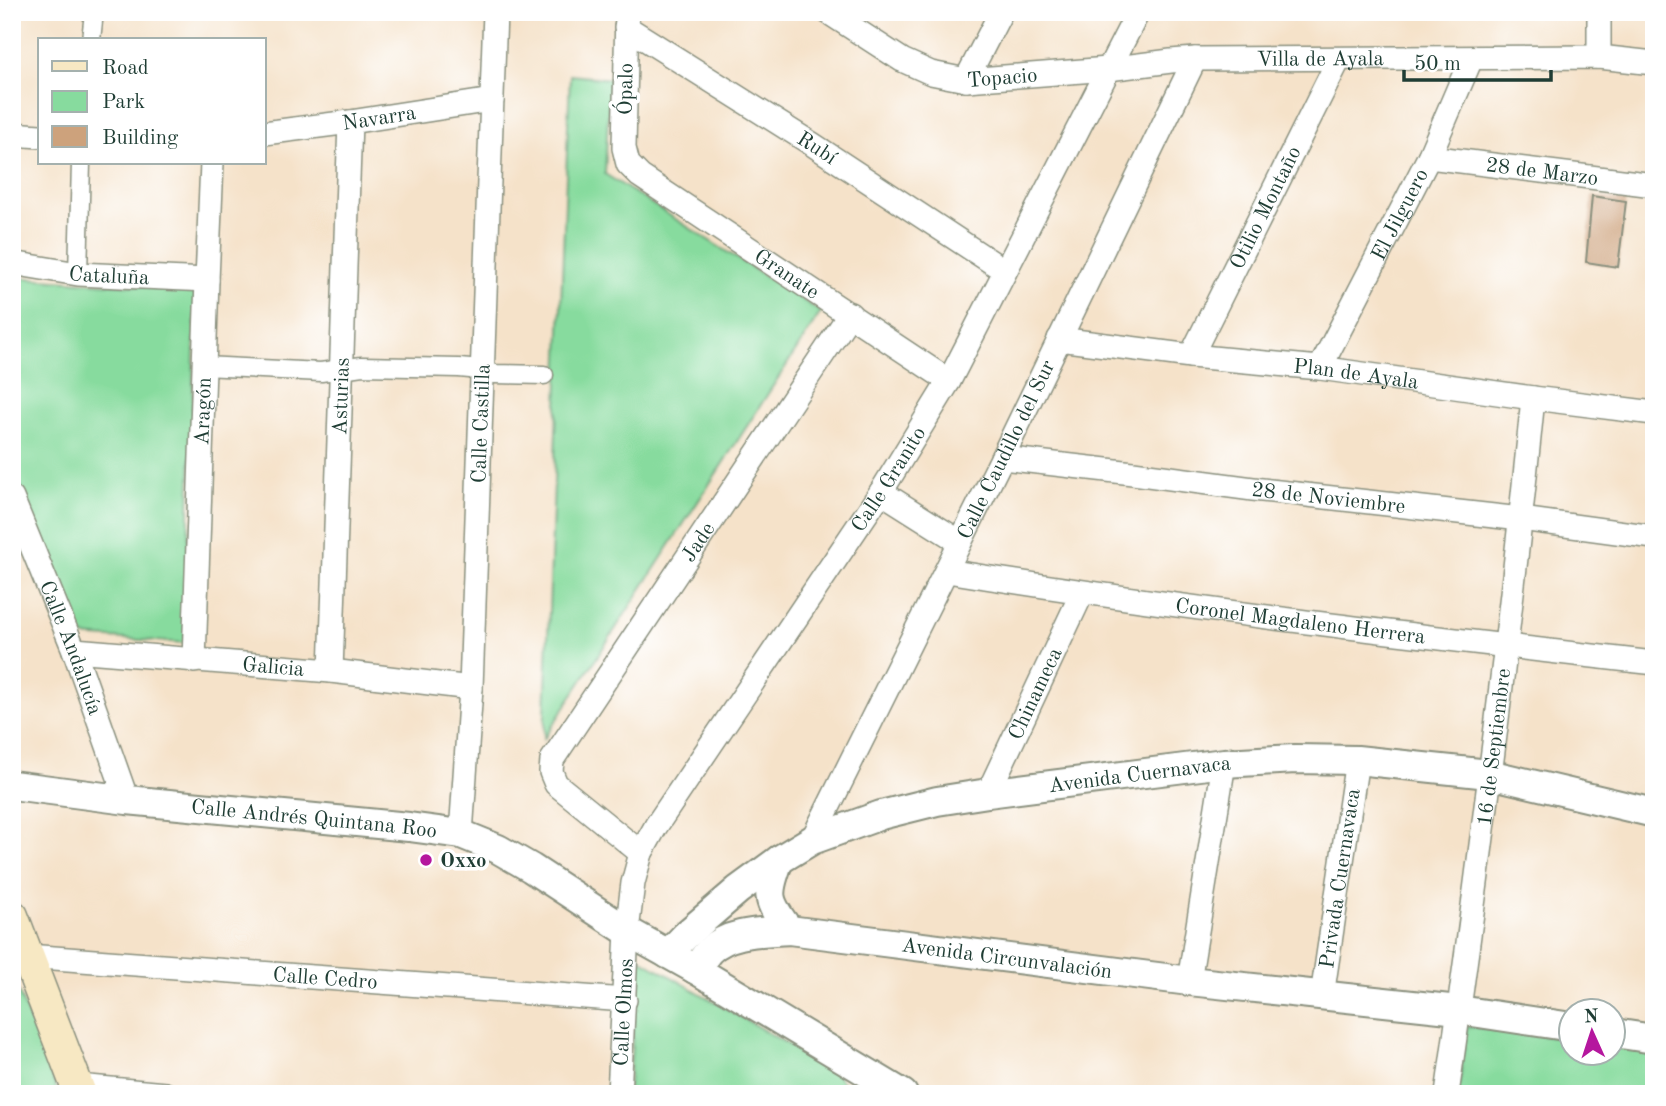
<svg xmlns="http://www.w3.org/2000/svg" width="1666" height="1106" viewBox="0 0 1666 1106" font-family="'Old Standard TT',serif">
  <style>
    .green { fill: #87db9e; stroke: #538c69; stroke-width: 2 }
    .building { fill: #cda27c }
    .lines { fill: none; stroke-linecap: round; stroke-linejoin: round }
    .pedestrian-casing { stroke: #8a907e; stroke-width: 21 }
    .minor-casing { stroke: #8a907e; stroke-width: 26 }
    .tertiary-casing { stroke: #8a907e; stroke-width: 32 }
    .secondary-casing { stroke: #8a907e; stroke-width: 35 }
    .pedestrian { stroke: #fff; stroke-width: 18 }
    .minor { stroke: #fff; stroke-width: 23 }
    .tertiary { stroke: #fff; stroke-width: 28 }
    .secondary { stroke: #f7e8c3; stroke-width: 32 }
    .poi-dot { fill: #b5179e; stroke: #fff; stroke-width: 2.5 }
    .labels { text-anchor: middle; stroke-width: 7; stroke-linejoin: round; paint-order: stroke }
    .street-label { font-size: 21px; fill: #1f3d34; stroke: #fff }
    .poi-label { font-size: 21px; font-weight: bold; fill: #1f3d34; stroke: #fff; text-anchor: start }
  </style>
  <rect width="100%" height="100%" fill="#fff"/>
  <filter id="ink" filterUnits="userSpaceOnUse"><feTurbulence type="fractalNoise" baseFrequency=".0143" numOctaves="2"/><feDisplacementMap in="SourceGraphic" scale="14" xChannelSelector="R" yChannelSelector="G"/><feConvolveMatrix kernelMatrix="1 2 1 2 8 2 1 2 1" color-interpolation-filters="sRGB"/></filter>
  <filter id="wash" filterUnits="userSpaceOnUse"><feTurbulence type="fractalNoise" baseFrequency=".00686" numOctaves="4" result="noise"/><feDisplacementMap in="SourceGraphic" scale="28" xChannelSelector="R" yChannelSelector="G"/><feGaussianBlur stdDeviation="1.57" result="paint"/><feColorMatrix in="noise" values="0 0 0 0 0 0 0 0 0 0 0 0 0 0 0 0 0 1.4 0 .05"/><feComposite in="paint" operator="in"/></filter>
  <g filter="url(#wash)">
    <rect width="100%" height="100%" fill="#f5e2c9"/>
    <g class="green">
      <path d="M 570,75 L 610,79 L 605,174 L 821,312 L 544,739 Z"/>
      <path d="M 12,277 L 196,290 L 185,643 L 79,636 L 12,464 Z"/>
      <path d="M 639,958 L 834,1071 L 852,1094 L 628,1094 Z"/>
      <path d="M 12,975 L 56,1087 L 59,1094 L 12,1094 Z"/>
      <path d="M 1467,1026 L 1571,1039 L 1572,1054 L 1614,1054 L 1614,1045 L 1654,1050 L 1654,1094 L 1458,1094 Z"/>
    </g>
    <g id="blocks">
      <path class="building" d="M 1592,196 L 1626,201 L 1618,267 L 1586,262 Z"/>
    </g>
  </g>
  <g filter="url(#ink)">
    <use href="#blocks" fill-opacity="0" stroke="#8a907e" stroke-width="2"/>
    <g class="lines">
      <g class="pedestrian-casing">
        <g id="pedestrian">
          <path d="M 91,40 L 94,12"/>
          <path d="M 78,274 L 81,163"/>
          <path d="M 204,366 L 321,372 L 362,366 L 459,368 L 481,370 L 495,374 L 544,375"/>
        </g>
      </g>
      <g class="minor-casing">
        <g id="minor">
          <path id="s1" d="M 627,12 L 624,148 L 628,164 L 640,176 L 949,381"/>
          <path id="s2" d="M 828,12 L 902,60 L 931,73 L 966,80 L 1108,69 L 1171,61 L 1195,59 L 1599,57 L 1654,63"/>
          <path d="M 1599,12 L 1599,57"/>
          <path id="s3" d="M 626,27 L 812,144 L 1005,271"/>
          <path d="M 966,80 L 1001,12"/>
          <path id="s4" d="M 264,133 L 350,122 L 492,100"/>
          <path d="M 12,134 L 40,136"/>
          <path id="s5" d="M 1429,157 L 1654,185"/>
          <path id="s6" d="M 12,263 L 78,274 L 207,280"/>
          <path id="s7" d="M 1059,339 L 1191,356 L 1320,368 L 1533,398 L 1654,413"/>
          <path id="s8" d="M 1191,356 L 1339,59"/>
          <path id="s9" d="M 1320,368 L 1429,157 L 1471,59"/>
          <path id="s10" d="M 1002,458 L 1133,473 L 1253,489 L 1521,519 L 1654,537"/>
          <path d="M 881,492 L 960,542"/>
          <path id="s11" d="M 12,498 L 74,650 L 127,800"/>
          <path id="s12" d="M 947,571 C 1181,609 1418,636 1654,663"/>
          <path id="s13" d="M 74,650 L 331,671 L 471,688"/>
          <path id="s14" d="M 194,661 L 207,280 L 212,163"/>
          <path id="s15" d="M 331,671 L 350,122"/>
          <path id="s16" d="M 988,793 L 1082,593"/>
          <path id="s17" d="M 461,834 L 471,688 L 495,12"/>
          <path id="s18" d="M 812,840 L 1002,458 L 1195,59"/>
          <path id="s19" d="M 641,853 L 556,784 L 551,772 L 552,760 L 850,314"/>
          <path id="s20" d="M 27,956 L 625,1000"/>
          <path d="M 1189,981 L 1224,763"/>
          <path id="s21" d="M 1322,996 L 1357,760"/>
          <path d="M 78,1086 L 165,1094"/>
          <path id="s22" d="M 619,1094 L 627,931 L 633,883 L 641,853 L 656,826 L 881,492 L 949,381 L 1138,12"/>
          <path id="s23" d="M 1447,1094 C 1480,862 1510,630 1533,398"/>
        </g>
      </g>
      <g class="tertiary-casing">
        <g id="tertiary">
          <path id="s24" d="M 12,785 L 127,800 L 409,827 L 461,834 L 498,849 L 531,868 L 627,931 L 695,969 L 903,1094"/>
          <path d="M 779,860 C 766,895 766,900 789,930"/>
          <path id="s25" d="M 668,954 L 688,933 L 738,890 L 779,860 L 812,840 L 881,815 L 937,801 L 988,793 L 1224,763 L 1295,759 L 1357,760 L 1489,774 L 1654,813"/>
          <path id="s26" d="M 695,969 C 700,963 704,957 709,951 C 729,931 762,932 789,930 L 1189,981 L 1459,1010 L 1572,1027"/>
          <path d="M 1614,1033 L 1654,1039"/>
        </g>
      </g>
      <g class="secondary-casing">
        <path id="secondary" d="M 12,916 L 80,1094"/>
      </g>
      <use href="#pedestrian" class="pedestrian"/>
      <use href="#minor" class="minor"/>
      <use href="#tertiary" class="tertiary"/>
      <use href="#secondary" class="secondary"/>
    </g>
  </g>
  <circle class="poi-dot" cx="426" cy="860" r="7"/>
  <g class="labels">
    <g class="street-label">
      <text dy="7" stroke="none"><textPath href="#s2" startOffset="511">Villa de Ayala</textPath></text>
      <text dy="7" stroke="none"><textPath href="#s2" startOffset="192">Topacio</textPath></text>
      <text transform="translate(625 89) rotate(-89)" y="7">Ópalo</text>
      <text dy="7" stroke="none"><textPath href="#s4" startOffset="116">Navarra</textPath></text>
      <text dy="7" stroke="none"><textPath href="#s3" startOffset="226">Rubí</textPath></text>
      <text dy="7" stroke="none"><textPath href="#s5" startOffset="114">28 de Marzo</textPath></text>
      <text dy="7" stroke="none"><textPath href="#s8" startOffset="166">Otilio Montaño</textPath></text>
      <text dy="7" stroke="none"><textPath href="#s9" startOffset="173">El Jilguero</textPath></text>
      <text dy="7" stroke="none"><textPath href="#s6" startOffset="98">Cataluña</textPath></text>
      <text dy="7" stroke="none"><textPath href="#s1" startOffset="346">Granate</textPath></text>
      <text dy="7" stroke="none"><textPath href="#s7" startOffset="299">Plan de Ayala</textPath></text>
      <text dy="7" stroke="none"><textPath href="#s15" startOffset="275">Asturias</textPath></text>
      <text dy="7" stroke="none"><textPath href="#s14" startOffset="250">Aragón</textPath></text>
      <text dy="7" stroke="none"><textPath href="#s17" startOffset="411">Calle Castilla</textPath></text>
      <text dy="7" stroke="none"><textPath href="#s18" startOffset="436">Calle Caudillo del Sur</textPath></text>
      <text dy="7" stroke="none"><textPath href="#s22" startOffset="691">Calle Granito</textPath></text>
      <text dy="7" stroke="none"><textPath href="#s10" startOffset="329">28 de Noviembre</textPath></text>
      <text dy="7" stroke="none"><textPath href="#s19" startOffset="397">Jade</textPath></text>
      <text dy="7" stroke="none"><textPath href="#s12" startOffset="357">Coronel Magdaleno Herrera</textPath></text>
      <text dy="7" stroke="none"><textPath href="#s11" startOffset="161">Calle Andalucía</textPath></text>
      <text dy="7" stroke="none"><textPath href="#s13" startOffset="200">Galicia</textPath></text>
      <text dy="7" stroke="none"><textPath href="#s16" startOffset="110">Chinameca</textPath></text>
      <text dy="7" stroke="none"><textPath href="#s23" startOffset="350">16 de Septiembre</textPath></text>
      <text dy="7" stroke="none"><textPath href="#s25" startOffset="520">Avenida Cuernavaca</textPath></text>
      <text dy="7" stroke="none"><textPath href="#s24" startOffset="304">Calle Andrés Quintana Roo</textPath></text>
      <text dy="7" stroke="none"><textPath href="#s21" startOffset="119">Privada Cuernavaca</textPath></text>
      <text dy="7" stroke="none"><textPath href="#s26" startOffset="327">Avenida Circunvalación</textPath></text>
      <text dy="7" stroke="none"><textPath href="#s20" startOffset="299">Calle Cedro</textPath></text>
      <text dy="7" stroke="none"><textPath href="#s22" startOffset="82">Calle Olmos</textPath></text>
    </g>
    <g class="poi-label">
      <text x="440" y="867">Oxxo</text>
    </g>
  </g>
  <rect width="1666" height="1106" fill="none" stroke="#fff" stroke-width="42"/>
  <rect x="38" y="38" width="228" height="126" fill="#ffffff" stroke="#a5b1ae" stroke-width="2"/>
  <rect x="52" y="61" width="35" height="10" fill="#f7e8c3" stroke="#a5b1ae" stroke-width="2"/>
  <text x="102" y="74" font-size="21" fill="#1f3d34">Road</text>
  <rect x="52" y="91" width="35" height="21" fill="#87db9e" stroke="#a5b1ae" stroke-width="2"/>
  <text x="102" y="108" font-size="21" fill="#1f3d34">Park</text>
  <rect x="52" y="126" width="35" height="21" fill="#cda27c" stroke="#a5b1ae" stroke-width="2"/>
  <text x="102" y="144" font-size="21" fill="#1f3d34">Building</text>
  <g transform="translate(1592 1032) rotate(357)"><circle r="33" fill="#ffffff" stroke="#a5b1ae" stroke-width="2"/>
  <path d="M0-5L12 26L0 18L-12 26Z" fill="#b5179e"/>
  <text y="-10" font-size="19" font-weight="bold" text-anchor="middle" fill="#1f3d34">N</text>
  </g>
  <path d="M1404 70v10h147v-10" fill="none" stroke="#1f3d34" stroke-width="3.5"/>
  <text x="1414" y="70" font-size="21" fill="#1f3d34" stroke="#ffffff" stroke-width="5" paint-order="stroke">50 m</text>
</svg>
